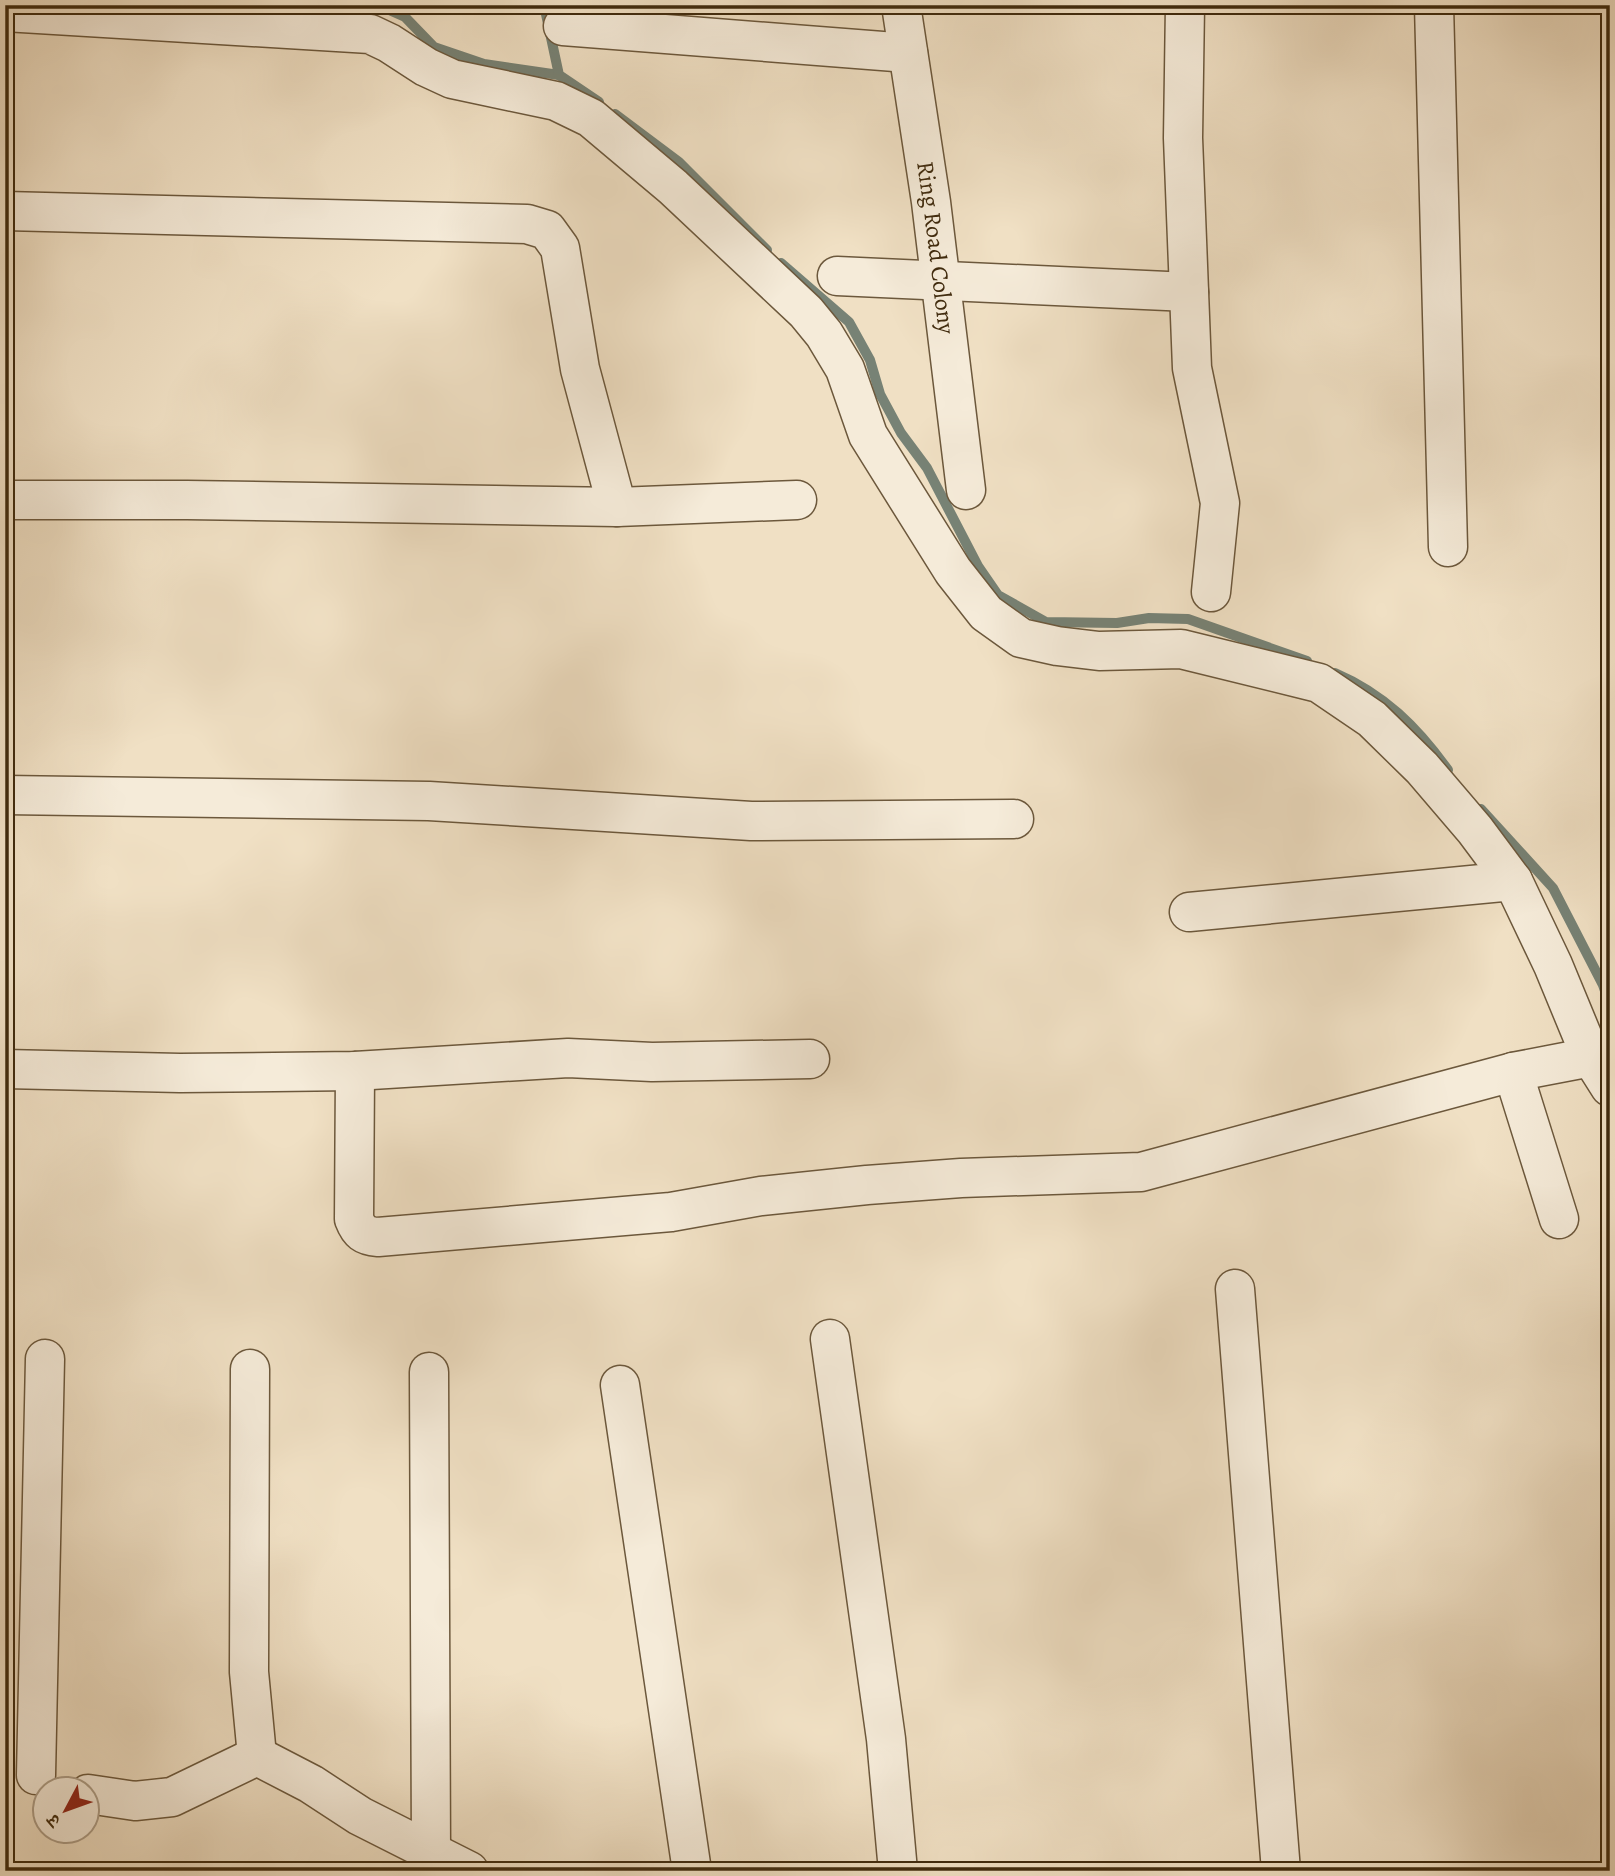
<svg xmlns="http://www.w3.org/2000/svg" width="1615" height="1876" viewBox="0 0 1615 1876" font-family="Alegreya,'Noto Serif Devanagari',serif">
  <style>
    .lines { fill: none; stroke-linecap: round; stroke-linejoin: round }
    .stream { stroke: #778275; stroke-width: 10 }
    .minor-casing { stroke: #6c583c; stroke-width: 41 }
    .minor { stroke: #f5ebd9; stroke-width: 38 }
    .labels { text-anchor: middle; stroke-width: 5; stroke-linejoin: round; paint-order: stroke }
    .street-label { font-size: 24px; fill: #402b0e; stroke: #f5ebd9 }
  </style>
  <rect width="100%" height="100%" fill="#f0e0c4"/>
  <filter id="stains"><feTurbulence type="fractalNoise" baseFrequency=".00286" numOctaves="4"/><feColorMatrix values="0 0 0 0 .2 0 0 0 0 .09 0 0 0 0 .02 0 0 0 .5 -.17"/></filter>
  <radialGradient id="worn" r=".72"><stop offset=".6" stop-color="#630" stop-opacity="0"/><stop offset="1" stop-color="#630" stop-opacity=".3"/></radialGradient>
  <g class="lines">
    <g class="stream">
      <path d="M 378,5 L 405,17 L 434,47 L 484,64 L 559,75"/>
      <path d="M 544,5 L 559,75 L 599,102"/>
      <path d="M 615,114 L 679,162 L 767,250"/>
      <path d="M 781,263 L 849,322 L 870,360 L 880,394 L 901,433 L 927,468 L 978,566 L 998,595 L 1046,622 L 1117,623 L 1149,618 L 1188,619 L 1307,661"/>
      <path d="M 1335,673 C 1384,694 1417,727 1448,770"/>
      <path d="M 1481,809 L 1553,888 L 1603,985 L 1610,1006"/>
    </g>
    <g class="minor-casing">
      <g id="minor">
        <path id="s1" d="M 901,5 L 931,202 L 966,490"/>
        <path d="M 1185,5 L 1183,138 L 1192,368 L 1220,503 L 1211,592"/>
        <path d="M 1434,5 L 1448,547"/>
        <path d="M 5,12 L 370,34 L 389,43 L 426,67 L 452,79 L 556,101 L 591,118 L 673,187 L 806,312 L 824,334 L 845,369 L 868,435 L 953,571 L 986,613 L 1021,638 L 1057,646 L 1099,651 L 1181,649 L 1319,683 L 1372,719 L 1422,768 L 1475,830 L 1513,881 L 1553,965 L 1591,1057 L 1610,1087"/>
        <path d="M 563,26 L 908,53"/>
        <path d="M 5,211 L 527,224 L 547,230 L 560,248 L 580,369 L 617,507"/>
        <path d="M 837,276 L 1189,292"/>
        <path d="M 5,500 L 187,500 L 617,507 L 797,500"/>
        <path d="M 5,795 L 429,801 L 751,821 L 1014,819"/>
        <path d="M 1189,912 L 1513,881"/>
        <path d="M 5,1069 L 180,1073 L 355,1071 L 568,1058 L 652,1062 L 810,1059"/>
        <path d="M 355,1071 L 354,1219 C 359,1232 364,1236 378,1237 L 671,1212 L 761,1196 L 867,1185 L 961,1178 L 1141,1172 L 1513,1072 L 1591,1057"/>
        <path d="M 1513,1072 L 1559,1219"/>
        <path d="M 1235,1289 L 1281,1871"/>
        <path d="M 830,1339 L 886,1739 L 898,1871"/>
        <path d="M 250,1369 L 249,1672 L 257,1756"/>
        <path d="M 429,1372 L 431,1852"/>
        <path d="M 620,1385 L 692,1871"/>
        <path d="M 36,1775 L 45,1359"/>
        <path d="M 88,1794 L 135,1801 L 172,1797 L 257,1756 L 311,1784 L 360,1816 L 469,1871"/>
      </g>
    </g>
    <use href="#minor" class="minor"/>
  </g>
  <g class="labels">
    <g class="street-label">
      <text dy="8" stroke="none"><textPath href="#s1" startOffset="245">Ring Road Colony</textPath></text>
    </g>
  </g>
  <rect width="1615" height="1876" fill="none" stroke="#f0e0c4" stroke-width="28"/>
  <rect x="7" y="7" width="1601" height="1862" fill="none" stroke="#402b0e" stroke-width="3.5"/>
  <rect x="14" y="14" width="1587" height="1848" fill="none" stroke="#402b0e" stroke-width="2"/>
  <g transform="translate(66 1810) rotate(229)"><circle r="33" fill="#f5ebd9" stroke="#ad9e88" stroke-width="2"/>
  <path d="M0-5L12 26L0 18L-12 26Z" fill="#8f2418"/>
  <text y="-10" font-size="19" font-weight="bold" text-anchor="middle" fill="#402b0e">उ</text>
  </g>
  <rect width="100%" height="100%" filter="url(#stains)"/>
  <rect width="100%" height="100%" fill="url(#worn)"/>
</svg>
